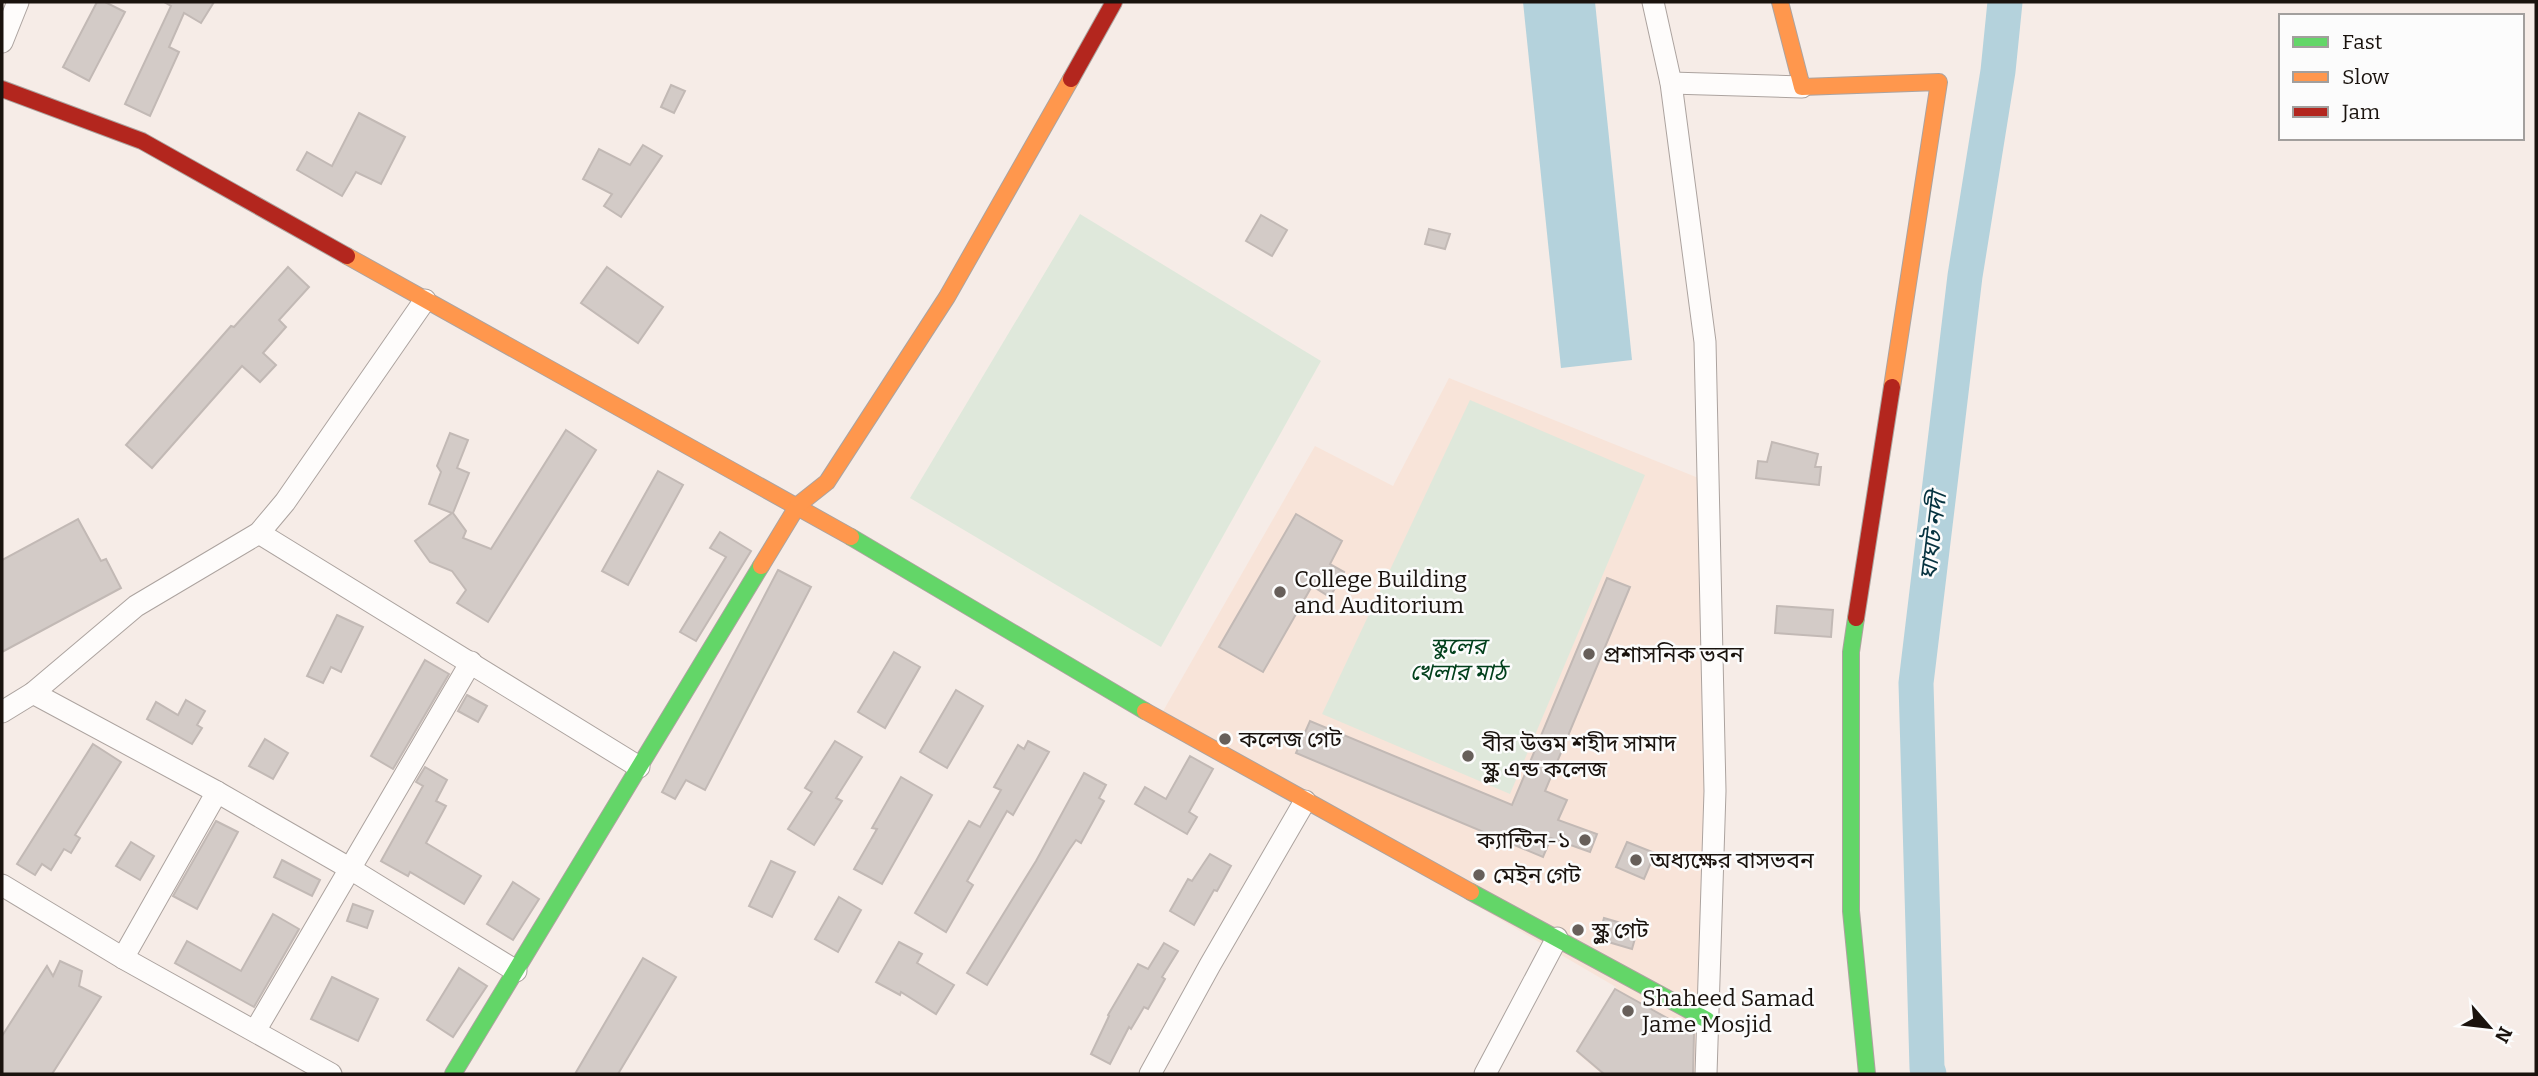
<svg xmlns="http://www.w3.org/2000/svg" width="2538" height="1076" viewBox="0 0 2538 1076" font-family="Bitter,'Noto Sans Bengali',serif">
  <style>
    .built { fill: #f8e4d9 }
    .green { fill: #dfe8db }
    .water { fill: #b4d2dc }
    .lines { fill: none; stroke-linecap: round; stroke-linejoin: round }
    .river { stroke: #b4d2dc; stroke-width: 35 }
    .building { fill: #d3cbc7; stroke: #c2b9b5; stroke-width: 2 }
    .street-casing { stroke: #aca39f; stroke-width: 23 }
    .fast-casing { stroke: #aca39f; stroke-width: 18 }
    .slow-casing { stroke: #aca39f; stroke-width: 18 }
    .jam-casing { stroke: #aca39f; stroke-width: 18 }
    .street { stroke: #fefcfb; stroke-width: 21 }
    .fast { stroke: #63d668; stroke-width: 16 }
    .slow { stroke: #ff974d; stroke-width: 16 }
    .jam { stroke: #b3261e; stroke-width: 16 }
    .poi-dot { fill: #675f5a; stroke: #fcfcfc; stroke-width: 2.5 }
    .labels { text-anchor: middle; stroke-width: 5; stroke-linejoin: round; paint-order: stroke }
    .poi-label { font-size: 23px; fill: #1a130e; stroke: #fcfcfc; text-anchor: start }
    .park-label { font-size: 23px; font-style: italic; fill: #02401c; stroke: #fcfcfc }
    .water-label { font-size: 24px; font-style: italic; fill: #05323f; stroke: #fcfcfc }
  </style>
  <rect width="100%" height="100%" fill="#f6ece7"/>
  <path class="built" d="M 1449,378 L 1706,481 L 1706,1074 L 1602,1074 L 1577,1053 L 1616,987 L 1158,720 L 1315,446 L 1393,486 Z"/>
  <g class="green">
    <path d="M 1080,214 L 1321,361 L 1161,647 L 910,498 Z"/>
    <path d="M 1470,400 L 1645,475 L 1510,794 L 1322,714 Z"/>
  </g>
  <path class="water" d="M 1523,2 L 1595,2 L 1632,360 L 1561,368 Z"/>
  <g class="lines">
    <path class="river" d="M 1929,1074 L 1927,1068 L 1916,683 L 1965,276 L 1998,71 L 2005,2"/>
  </g>
  <g class="building">
    <path d="M 97,2 L 105,2 L 125,12 L 89,81 L 63,67 Z"/>
    <path d="M 164,2 L 214,2 L 201,23 L 184,13 L 169,47 L 179,52 L 150,116 L 125,104 L 171,6 Z"/>
    <path d="M 671,85 L 685,91 L 674,113 L 661,107 Z"/>
    <path d="M 359,113 L 405,137 L 381,184 L 356,172 L 342,196 L 297,170 L 307,152 L 332,166 Z"/>
    <path d="M 643,145 L 662,156 L 621,217 L 604,206 L 612,194 L 583,179 L 599,149 L 630,165 Z"/>
    <path d="M 1261,215 L 1287,230 L 1272,256 L 1246,241 Z"/>
    <path d="M 1429,229 L 1450,234 L 1445,249 L 1425,244 Z"/>
    <path d="M 288,267 L 309,287 L 279,320 L 286,327 L 263,353 L 276,365 L 260,382 L 242,366 L 152,468 L 126,445 L 231,326 L 234,327 Z"/>
    <path d="M 607,267 L 663,307 L 638,343 L 581,303 Z"/>
    <path d="M 566,430 L 596,450 L 488,622 L 457,603 L 466,590 L 452,571 L 430,562 L 415,541 L 452,513 L 429,504 L 441,472 L 437,466 L 450,433 L 468,440 L 457,468 L 469,473 L 453,513 L 466,531 L 463,538 L 491,549 Z"/>
    <path d="M 1772,442 L 1818,454 L 1815,467 L 1821,467 L 1819,485 L 1756,478 L 1758,461 L 1767,462 Z"/>
    <path d="M 658,471 L 683,485 L 628,585 L 602,571 Z"/>
    <path d="M 1296,514 L 1342,541 L 1330,564 L 1344,572 L 1330,597 L 1312,586 L 1263,672 L 1219,647 Z"/>
    <path d="M 78,519 L 101,561 L 106,559 L 121,588 L 2,652 L 2,560 Z"/>
    <path d="M 720,532 L 751,551 L 696,641 L 680,632 L 726,557 L 710,548 Z"/>
    <path d="M 778,570 L 811,587 L 705,790 L 686,780 L 675,799 L 662,792 Z"/>
    <path d="M 1607,578 L 1630,587 L 1545,791 L 1567,800 L 1558,820 L 1597,834 L 1590,852 L 1551,838 L 1543,857 L 1296,753 L 1310,721 L 1512,805 Z"/>
    <path d="M 1777,606 L 1833,610 L 1831,637 L 1775,633 Z"/>
    <path d="M 337,615 L 363,627 L 341,672 L 331,667 L 323,683 L 307,676 Z"/>
    <path d="M 894,652 L 920,667 L 885,728 L 858,712 Z"/>
    <path d="M 425,660 L 449,674 L 393,769 L 371,756 Z"/>
    <path d="M 956,690 L 983,706 L 947,768 L 920,752 Z"/>
    <path d="M 467,695 L 487,706 L 478,722 L 458,711 Z"/>
    <path d="M 186,700 L 205,711 L 197,725 L 202,728 L 192,744 L 147,719 L 156,702 L 178,715 Z"/>
    <path d="M 265,739 L 288,753 L 273,779 L 249,766 Z"/>
    <path d="M 835,741 L 862,757 L 836,798 L 842,801 L 814,845 L 788,829 L 812,792 L 805,788 Z"/>
    <path d="M 1028,741 L 1049,752 L 1013,815 L 1007,811 L 967,881 L 973,885 L 946,932 L 915,913 L 969,821 L 980,827 L 1001,790 L 994,787 L 1018,745 L 1024,749 Z"/>
    <path d="M 93,744 L 121,762 L 75,835 L 80,838 L 71,853 L 64,849 L 51,870 L 42,864 L 35,875 L 17,864 Z"/>
    <path d="M 1190,756 L 1213,769 L 1189,812 L 1197,817 L 1187,834 L 1135,804 L 1145,787 L 1166,799 Z"/>
    <path d="M 425,767 L 447,780 L 436,801 L 446,806 L 426,843 L 481,876 L 464,904 L 410,872 L 408,876 L 381,861 L 423,786 L 416,782 Z"/>
    <path d="M 1084,773 L 1106,785 L 1099,798 L 1104,801 L 1081,843 L 1076,840 L 1069,850 L 987,985 L 967,973 L 1036,861 Z"/>
    <path d="M 901,777 L 932,795 L 882,884 L 854,869 L 877,829 L 872,828 Z"/>
    <path d="M 216,821 L 238,832 L 197,909 L 173,896 Z"/>
    <path d="M 131,842 L 154,856 L 140,880 L 116,866 Z"/>
    <path d="M 1627,842 L 1655,853 L 1644,879 L 1616,867 Z"/>
    <path d="M 1210,854 L 1231,866 L 1217,891 L 1214,890 L 1194,925 L 1170,911 L 1188,879 L 1192,881 Z"/>
    <path d="M 282,860 L 320,880 L 312,896 L 274,877 Z"/>
    <path d="M 771,861 L 795,872 L 772,917 L 749,906 Z"/>
    <path d="M 513,882 L 539,899 L 513,940 L 487,924 Z"/>
    <path d="M 839,897 L 861,910 L 838,952 L 815,939 Z"/>
    <path d="M 353,904 L 373,911 L 367,928 L 347,921 Z"/>
    <path d="M 273,914 L 299,929 L 254,1007 L 175,963 L 187,941 L 241,971 Z"/>
    <path d="M 1604,918 L 1638,928 L 1632,949 L 1598,939 Z"/>
    <path d="M 899,942 L 922,954 L 917,963 L 954,985 L 936,1014 L 901,992 L 900,995 L 876,982 Z"/>
    <path d="M 1164,943 L 1178,951 L 1162,977 L 1165,979 L 1148,1009 L 1144,1007 L 1131,1029 L 1129,1027 L 1110,1064 L 1091,1054 L 1109,1016 L 1108,1015 L 1138,964 L 1148,969 Z"/>
    <path d="M 643,958 L 676,977 L 618,1074 L 575,1074 Z"/>
    <path d="M 60,961 L 82,971 L 79,986 L 101,997 L 52,1074 L 2,1074 L 2,1036 L 47,966 L 53,976 Z"/>
    <path d="M 459,968 L 487,986 L 453,1037 L 427,1020 Z"/>
    <path d="M 332,977 L 378,999 L 358,1041 L 311,1019 Z"/>
    <path d="M 1615,989 L 1694,1033 L 1693,1074 L 1604,1074 L 1577,1051 Z"/>
  </g>
  <g class="lines">
    <g class="street-casing">
      <g id="street">
        <path d="M 1653,2 L 1671,83 L 1705,342 L 1715,791 L 1706,1074"/>
        <path d="M 2,42 L 18,2"/>
        <path d="M 1671,83 L 1802,87"/>
        <path d="M 259,533 L 639,767"/>
        <path d="M 33,693 L 217,792 L 349,868 L 516,971"/>
        <path d="M 2,712 L 33,693 L 136,606 L 259,533 L 285,502 L 425,300"/>
        <path d="M 2,885 L 123,958 L 331,1074"/>
        <path d="M 123,958 L 217,792"/>
        <path d="M 255,1031 L 471,662"/>
        <path d="M 1150,1074 L 1210,965 L 1305,801"/>
        <path d="M 1485,1074 L 1557,938"/>
      </g>
    </g>
    <g class="fast-casing">
      <g id="fast">
        <path d="M 851,537 L 1145,711"/>
        <path d="M 1856,618 L 1851,652 L 1851,911 L 1867,1074"/>
        <path d="M 1471,892 L 1707,1020"/>
        <path d="M 453,1074 L 761,566"/>
      </g>
    </g>
    <g class="slow-casing">
      <g id="slow">
        <path d="M 1780,2 L 1802,87 L 1939,82 L 1892,387"/>
        <path d="M 347,256 L 851,537"/>
        <path d="M 761,566 L 798,505 L 827,482 L 947,297 L 1071,79"/>
        <path d="M 1145,711 L 1471,892"/>
      </g>
    </g>
    <g class="jam-casing">
      <g id="jam">
        <path d="M 1071,79 L 1114,2"/>
        <path d="M 2,89 L 142,141 L 347,256"/>
        <path d="M 1856,618 L 1892,387"/>
      </g>
    </g>
    <use href="#street" class="street"/>
    <use href="#fast" class="fast"/>
    <use href="#slow" class="slow"/>
    <use href="#jam" class="jam"/>
  </g>
  <g class="poi-dot">
    <circle cx="1280" cy="592" r="7"/>
    <circle cx="1589" cy="654" r="7"/>
    <circle cx="1225" cy="739" r="7"/>
    <circle cx="1468" cy="756" r="7"/>
    <circle cx="1585" cy="840" r="7"/>
    <circle cx="1636" cy="860" r="7"/>
    <circle cx="1479" cy="875" r="7"/>
    <circle cx="1578" cy="930" r="7"/>
    <circle cx="1628" cy="1011" r="7"/>
  </g>
  <g class="labels">
    <g class="poi-label">
      <text x="1294" y="587">College Building<tspan x="1294" dy="26">and Auditorium</tspan></text>
      <text x="1603" y="662">প্রশাসনিক ভবন</text>
      <text x="1239" y="747">কলেজ গেট</text>
      <text x="1482" y="751">বীর উত্তম শহীদ সামাদ<tspan x="1482" dy="26">স্কুল এন্ড কলেজ</tspan></text>
      <text x="1571" y="848" text-anchor="end">ক্যান্টিন-১</text>
      <text x="1650" y="868">অধ্যক্ষের বাসভবন</text>
      <text x="1493" y="883">মেইন গেট</text>
      <text x="1592" y="938">স্কুল গেট</text>
      <text x="1642" y="1006">Shaheed Samad<tspan x="1642" dy="26">Jame Mosjid</tspan></text>
    </g>
    <g class="park-label">
      <text x="1458" y="654">স্কুলের<tspan x="1458" dy="26">খেলার মাঠ</tspan></text>
    </g>
    <g class="water-label">
      <text transform="translate(1933 536) rotate(-83)" y="8">ঘাঘট নদী</text>
    </g>
  </g>
  <rect width="2538" height="1076" fill="none" stroke="#1a130e" stroke-width="7"/>
  <rect x="2279" y="14" width="245" height="126" fill="#fcfcfc" stroke="#a29f9d" stroke-width="2"/>
  <rect x="2293" y="37" width="35" height="10" fill="#63d668" stroke="#a29f9d" stroke-width="2"/>
  <text x="2342" y="49" font-size="21" fill="#1a130e">Fast</text>
  <rect x="2293" y="72" width="35" height="10" fill="#ff974d" stroke="#a29f9d" stroke-width="2"/>
  <text x="2342" y="84" font-size="21" fill="#1a130e">Slow</text>
  <rect x="2293" y="107" width="35" height="10" fill="#b3261e" stroke="#a29f9d" stroke-width="2"/>
  <text x="2342" y="119" font-size="21" fill="#1a130e">Jam</text>
  <g transform="translate(2489 1027) rotate(118)" stroke="#fcfcfc" stroke-width="5" paint-order="stroke">
  <path d="M0-5L12 26L0 18L-12 26Z" fill="#1a130e"/>
  <text y="-10" font-size="19" font-weight="bold" text-anchor="middle" fill="#1a130e">N</text>
  </g>
</svg>
